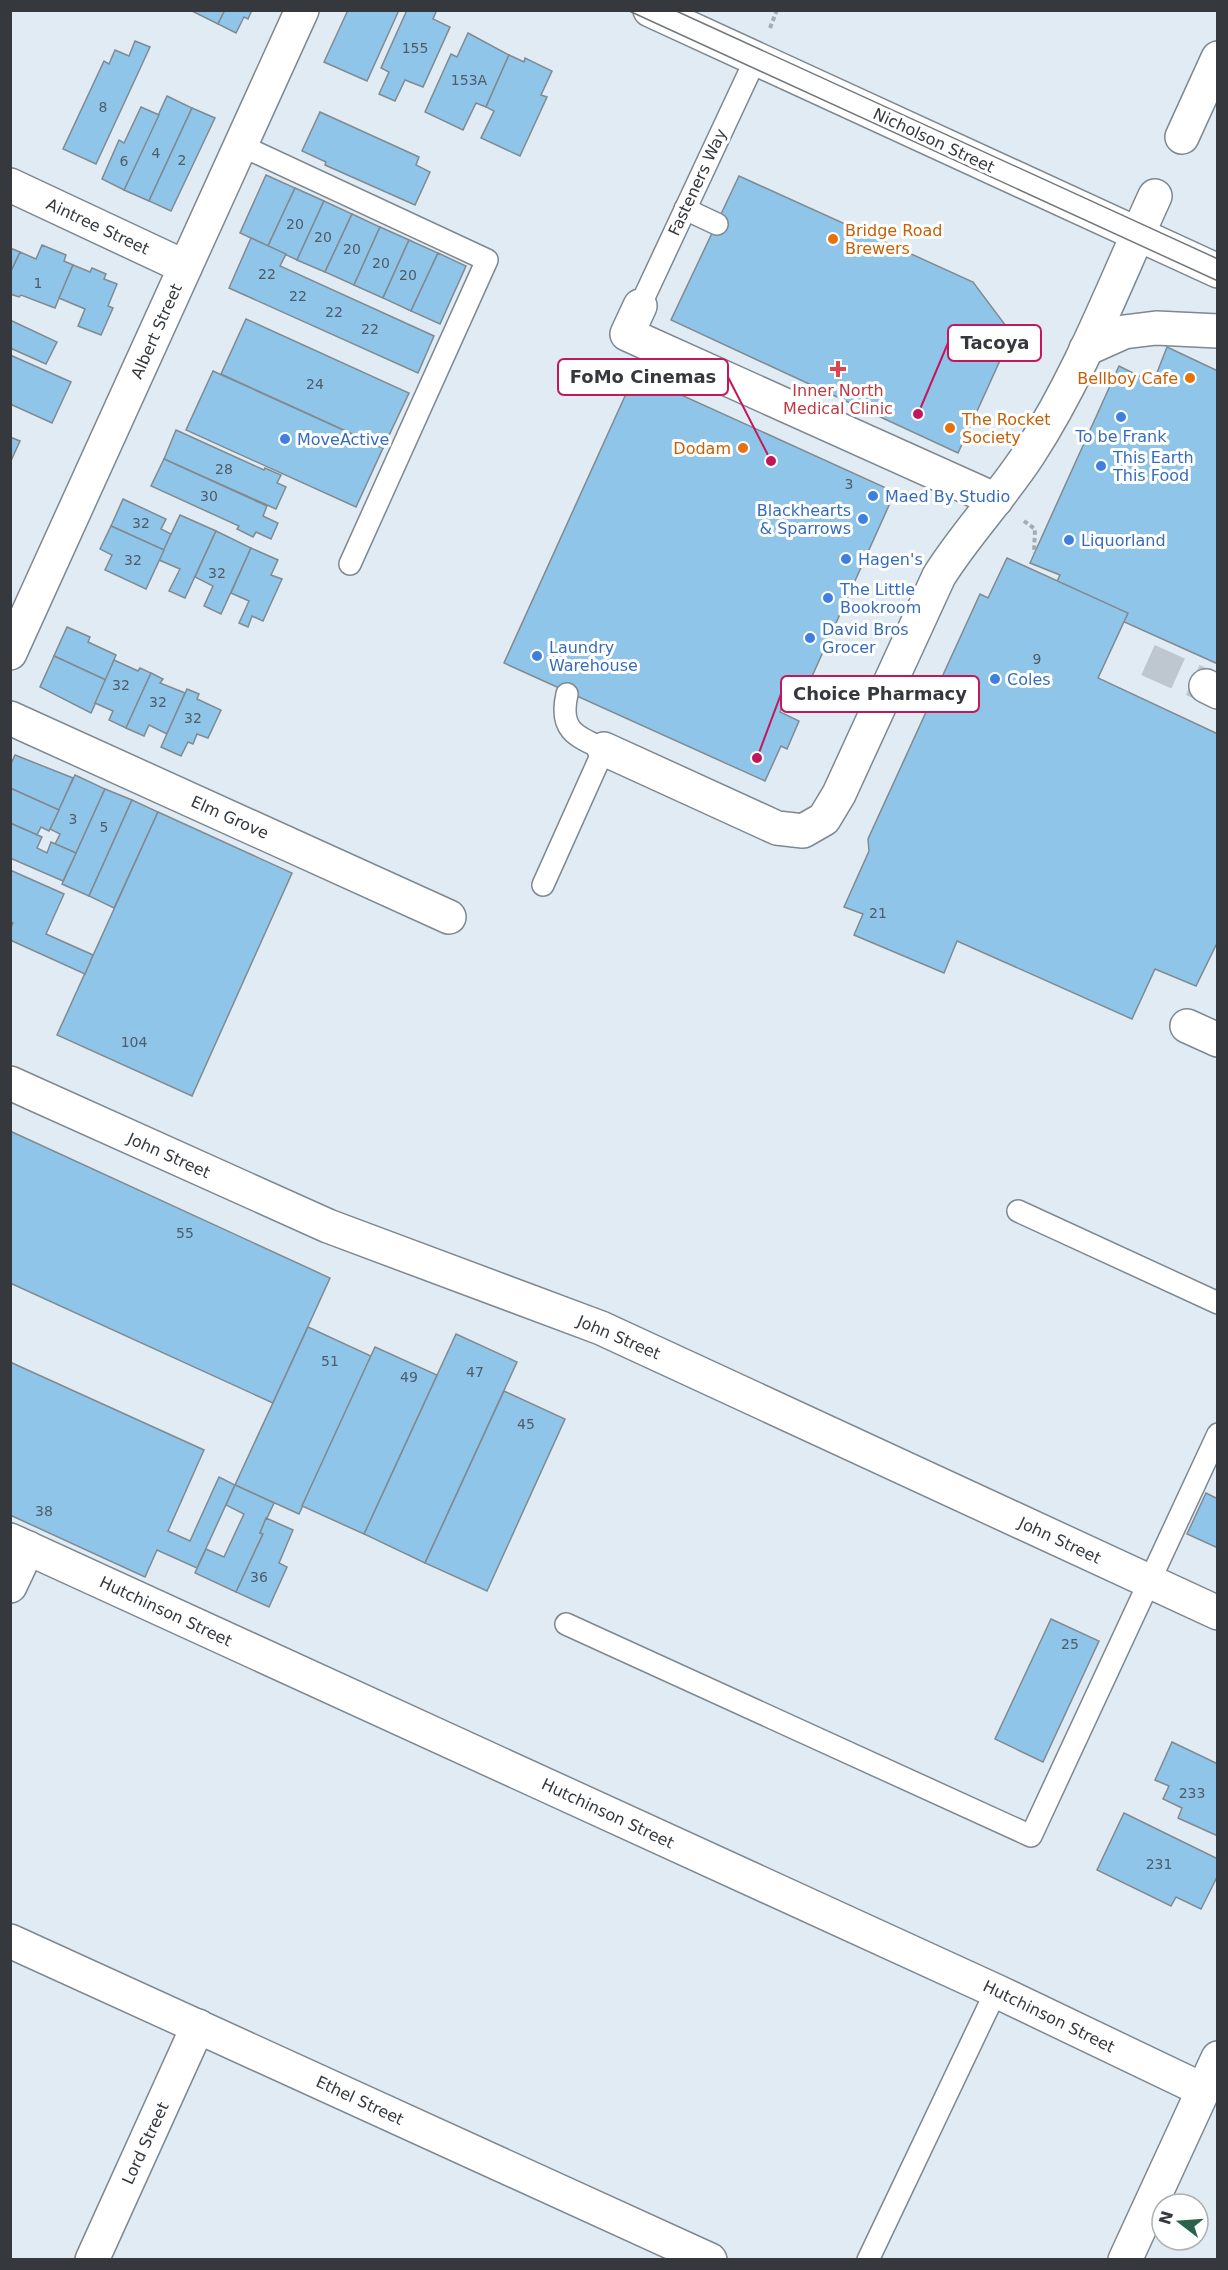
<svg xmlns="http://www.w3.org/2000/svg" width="1228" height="2270" viewBox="0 0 1228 2270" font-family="'DejaVu Sans',sans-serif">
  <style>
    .building { fill: #90c5ea; stroke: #808a91; stroke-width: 1.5 }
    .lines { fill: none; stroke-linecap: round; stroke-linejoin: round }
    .street-tunnel { stroke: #bec7cf; stroke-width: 33; stroke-dasharray: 33 16; stroke-linecap: butt }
    .lane-casing { stroke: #7e8890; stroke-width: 24 }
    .street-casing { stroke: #7e8890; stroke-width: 36 }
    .secondary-casing { stroke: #7e8890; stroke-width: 36 }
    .primary-casing { stroke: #7e8890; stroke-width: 36 }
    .path { stroke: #a3acb3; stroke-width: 4; stroke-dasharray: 4.5 3; stroke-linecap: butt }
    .lane { stroke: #fff; stroke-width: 21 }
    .street { stroke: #fff; stroke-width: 33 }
    .secondary { stroke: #fff; stroke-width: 33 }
    .primary { stroke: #fff; stroke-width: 33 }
    .tram { stroke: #71787d; stroke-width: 1.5 }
    .food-dot { fill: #e8710a; stroke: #fff; stroke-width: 2 }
    .health-dot { fill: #e0444e; stroke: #fff; stroke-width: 2 }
    .shop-dot { fill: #3f7fe0; stroke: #fff; stroke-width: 2 }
    .labels { text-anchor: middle; stroke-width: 6; stroke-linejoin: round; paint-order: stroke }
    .number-label { font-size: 14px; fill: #4c5c68 }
    .street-label { font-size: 16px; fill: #35393d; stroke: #fff }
    .food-label { font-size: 16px; fill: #c56008; stroke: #fff; text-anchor: start }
    .health-label { font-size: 16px; fill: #be3a42; stroke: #fff }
    .shop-label { font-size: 16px; fill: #366cbe; stroke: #fff; text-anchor: start }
    .leader { fill: none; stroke: #c2185b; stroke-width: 2 }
    .callout-dot { fill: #c2185b; stroke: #fff; stroke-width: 2 }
    .callout { fill: #fff; stroke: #c2185b; stroke-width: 2 }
    .callout-label { font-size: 18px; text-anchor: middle; font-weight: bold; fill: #35393d }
  </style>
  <rect width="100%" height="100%" fill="#e0ebf4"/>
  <g class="building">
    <path d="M 190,10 L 225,10 L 218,24 Z"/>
    <path d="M 225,10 L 252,10 L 248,19 L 244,17 L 236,33 L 218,24 Z"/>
    <path d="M 348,10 L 399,10 L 367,81 L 324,62 Z"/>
    <path d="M 407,10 L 433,10 L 436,12 L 433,19 L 450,27 L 423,87 L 405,80 L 395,101 L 379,94 L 389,72 L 381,68 Z"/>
    <path d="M 468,33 L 509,55 L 486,107 L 476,103 L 463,130 L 425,112 L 451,54 L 457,57 Z"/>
    <path d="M 135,41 L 150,47 L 96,164 L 63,149 L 104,61 L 109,64 L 115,50 L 129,56 Z"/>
    <path d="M 509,55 L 524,62 L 525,58 L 552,71 L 541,95 L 547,97 L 520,156 L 481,138 L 494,111 L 486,107 Z"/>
    <path d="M 167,96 L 192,108 L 149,201 L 124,190 Z"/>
    <path d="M 141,107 L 159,115 L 124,190 L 102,179 L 119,140 L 124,143 Z"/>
    <path d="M 192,108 L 215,118 L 171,211 L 149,201 Z"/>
    <path d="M 320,112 L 419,157 L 416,165 L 430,172 L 415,205 L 325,165 L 326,162 L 302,151 Z"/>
    <path d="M 266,175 L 295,188 L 268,246 L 240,233 Z"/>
    <path d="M 739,176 L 973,282 L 1012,334 L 958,453 L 671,320 Z"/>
    <path d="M 295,188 L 324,201 L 297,260 L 268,246 Z"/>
    <path d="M 324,201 L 352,214 L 325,272 L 297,260 Z"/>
    <path d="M 352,214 L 380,227 L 354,285 L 325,272 Z"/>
    <path d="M 380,227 L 409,240 L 383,298 L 354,285 Z"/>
    <path d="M 251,238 L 286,254 L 280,266 L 434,336 L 418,373 L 229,288 Z"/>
    <path d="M 409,240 L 438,253 L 411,311 L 383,298 Z"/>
    <path d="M 42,245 L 66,255 L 64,261 L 73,265 L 55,308 L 21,295 L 19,297 L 10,294 L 10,273 L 20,252 L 36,259 Z"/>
    <path d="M 10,248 L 20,252 L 10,273 Z"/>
    <path d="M 438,253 L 466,266 L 440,324 L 411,311 Z"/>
    <path d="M 73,265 L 90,272 L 92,268 L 106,274 L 104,279 L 117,284 L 108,306 L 113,308 L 101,335 L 78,326 L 85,309 L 59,298 Z"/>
    <path d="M 246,319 L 409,393 L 383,448 L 221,374 Z"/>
    <path d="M 10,320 L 57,342 L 46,364 L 10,348 Z"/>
    <path d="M 1167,347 L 1218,371 L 1218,664 L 1053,590 L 1060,575 L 1030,563 L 1119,366 L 1153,383 Z"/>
    <path d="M 10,355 L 71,382 L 52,423 L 10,404 Z"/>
    <path d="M 213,371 L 383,448 L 356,507 L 186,430 Z"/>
    <path d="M 635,374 L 895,492 L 800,703 L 787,697 L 780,712 L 799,721 L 787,749 L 781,746 L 765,781 L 504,663 Z"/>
    <path d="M 176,430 L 264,470 L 265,468 L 281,475 L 277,483 L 286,487 L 276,509 L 164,459 Z"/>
    <path d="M 10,437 L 20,441 L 10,463 Z"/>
    <path d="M 164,459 L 267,506 L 263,516 L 278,523 L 271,539 L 256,532 L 253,537 L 237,529 L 239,526 L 151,486 Z"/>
    <path d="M 123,499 L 166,519 L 161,529 L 171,534 L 164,550 L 111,526 Z"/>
    <path d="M 180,515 L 216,531 L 185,598 L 169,591 L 180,569 L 159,560 Z"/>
    <path d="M 111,526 L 164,550 L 146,589 L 105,570 L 112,555 L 100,549 Z"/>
    <path d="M 216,531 L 251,548 L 221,614 L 204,606 L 213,586 L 195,577 Z"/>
    <path d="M 251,548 L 278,560 L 271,575 L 282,579 L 263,621 L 252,616 L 248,627 L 239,623 L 249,601 L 231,593 Z"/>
    <path d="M 1007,558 L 1128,613 L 1098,678 L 1218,734 L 1218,941 L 1196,986 L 1155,969 L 1132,1019 L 957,941 L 944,973 L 854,935 L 863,914 L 844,907 L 869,851 L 868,839 L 980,594 L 988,598 Z"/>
    <path d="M 67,627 L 90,637 L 88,642 L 116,655 L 106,680 L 54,656 Z"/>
    <path d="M 54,656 L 106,680 L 91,713 L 40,687 Z"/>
    <path d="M 114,660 L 138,671 L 140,668 L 151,673 L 126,728 L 109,720 L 113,711 L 95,703 Z"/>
    <path d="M 151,673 L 163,679 L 160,683 L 185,693 L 167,734 L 149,725 L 144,736 L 126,728 Z"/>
    <path d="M 187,689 L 199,694 L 197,699 L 221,710 L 208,738 L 197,734 L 193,744 L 188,742 L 181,756 L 161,747 Z"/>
    <path d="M 15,755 L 73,778 L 59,810 L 10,788 L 10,766 Z"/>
    <path d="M 75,775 L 105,789 L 76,853 L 55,844 L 60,834 L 50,829 Z"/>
    <path d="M 10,788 L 59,810 L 49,831 L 41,827 L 37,835 L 10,823 Z"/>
    <path d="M 105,789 L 132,800 L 89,896 L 62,884 Z"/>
    <path d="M 132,800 L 158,812 L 114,908 L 89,896 Z"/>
    <path d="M 158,812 L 292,873 L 192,1096 L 57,1035 Z"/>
    <path d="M 10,823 L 42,837 L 37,848 L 47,853 L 51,842 L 76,853 L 63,881 L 10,858 Z"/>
    <path d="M 10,870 L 64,894 L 46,934 L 93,955 L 85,974 L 10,940 L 10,930 L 13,923 L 10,922 Z"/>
    <path d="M 10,1131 L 330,1278 L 273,1403 L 10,1283 Z"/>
    <path d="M 308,1327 L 371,1356 L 299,1514 L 235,1485 Z"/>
    <path d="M 456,1334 L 517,1362 L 425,1563 L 364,1534 Z"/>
    <path d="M 375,1347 L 437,1375 L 364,1534 L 302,1506 Z"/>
    <path d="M 10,1362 L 204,1450 L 168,1531 L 190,1541 L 219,1477 L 235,1485 L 197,1568 L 157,1550 L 145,1577 L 10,1515 Z"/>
    <path d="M 504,1391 L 565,1419 L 487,1591 L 425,1563 Z"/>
    <path d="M 235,1485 L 274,1503 L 260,1533 L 263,1534 L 236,1592 L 195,1573 L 206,1549 L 224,1557 L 244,1514 L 226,1505 Z"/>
    <path d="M 1206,1493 L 1218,1499 L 1218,1548 L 1187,1534 Z"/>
    <path d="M 266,1518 L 293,1530 L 279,1563 L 287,1567 L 269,1607 L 236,1592 L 263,1534 L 260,1533 Z"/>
    <path d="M 1051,1619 L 1099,1641 L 1043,1762 L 995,1739 Z"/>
    <path d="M 1172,1742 L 1218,1764 L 1218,1836 L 1178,1818 L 1182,1808 L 1163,1799 L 1169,1786 L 1155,1780 Z"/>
    <path d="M 1124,1813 L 1218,1859 L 1218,1875 L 1201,1909 L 1176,1897 L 1171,1906 L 1097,1870 Z"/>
  </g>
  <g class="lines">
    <path class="street-tunnel" d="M 1148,660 L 1206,686"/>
    <g class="lane-casing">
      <g id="lane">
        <path d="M 240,145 L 487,260 L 350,564"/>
        <path d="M 685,209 L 717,224"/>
        <path d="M 640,306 L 756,58"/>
        <path d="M 543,885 L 604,749 C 574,736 559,729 567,694"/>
        <path d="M 1018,1211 L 1218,1303"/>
        <path d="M 566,1624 L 1031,1836 L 1218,1434"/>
        <path d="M 868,2260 L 996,1991"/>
      </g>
    </g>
    <g class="street-casing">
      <g id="street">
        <path d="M 1182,137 L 1218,58"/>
        <path d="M 10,185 L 185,267"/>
        <path d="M 640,306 L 627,334 L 996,500"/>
        <path d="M 1086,349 L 1124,332 L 1156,328 L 1218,331"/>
        <path d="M 10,653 L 302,10"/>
        <path d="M 1206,686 L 1218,692"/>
        <path d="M 10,718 L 449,917"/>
        <path d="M 604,749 L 777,828 L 803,831 L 824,819 L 839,794 L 939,576 C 966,533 1001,497 1029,454 C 1081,374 1115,283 1155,196"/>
        <path d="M 1187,1026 L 1218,1040"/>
        <path d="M 10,1083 L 328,1226 L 601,1328 L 1218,1613"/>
        <path d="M 10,1540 L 996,1991 L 1203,2090"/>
        <path d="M 10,1586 L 28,1548"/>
        <path d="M 10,1941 L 710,2260"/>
        <path d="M 92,2260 L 198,2026"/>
      </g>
    </g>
    <g class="secondary-casing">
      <path id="secondary" d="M 1125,2260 L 1218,2058"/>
    </g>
    <g class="primary-casing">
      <path id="primary" d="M 650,10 L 1218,271"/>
    </g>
    <g class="path">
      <path d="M 770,28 L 777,10"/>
      <path d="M 1024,521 L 1035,529 L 1034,553"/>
    </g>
    <use href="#lane" class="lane"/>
    <use href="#street" class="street"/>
    <use href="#secondary" class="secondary"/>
    <use href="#primary" class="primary"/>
    <g class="tram">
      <path d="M 627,10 L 1218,281"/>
      <path d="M 674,10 L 1218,259"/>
    </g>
  </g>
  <g class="food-dot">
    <circle cx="833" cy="239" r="6"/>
    <circle cx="1190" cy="378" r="6"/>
    <circle cx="950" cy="428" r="6"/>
    <circle cx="743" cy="448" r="6"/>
  </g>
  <path class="health-dot" d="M835 360h6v6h6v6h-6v6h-6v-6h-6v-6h6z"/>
  <g class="shop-dot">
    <circle cx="1121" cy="417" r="6"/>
    <circle cx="285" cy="439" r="6"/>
    <circle cx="1101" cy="466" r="6"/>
    <circle cx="873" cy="496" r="6"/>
    <circle cx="863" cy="519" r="6"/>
    <circle cx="1069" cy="540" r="6"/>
    <circle cx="846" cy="559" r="6"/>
    <circle cx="828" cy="598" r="6"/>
    <circle cx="810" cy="638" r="6"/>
    <circle cx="537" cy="656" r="6"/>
    <circle cx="995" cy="679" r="6"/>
  </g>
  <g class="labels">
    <g class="number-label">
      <text x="415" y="53">155</text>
      <text x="469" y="85">153A</text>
      <text x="103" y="112">8</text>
      <text x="156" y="158">4</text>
      <text x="182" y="165">2</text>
      <text x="124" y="166">6</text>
      <text x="295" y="229">20</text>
      <text x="323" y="242">20</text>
      <text x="352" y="254">20</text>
      <text x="381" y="268">20</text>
      <text x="267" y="279">22</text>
      <text x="408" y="280">20</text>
      <text x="38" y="288">1</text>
      <text x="298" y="301">22</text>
      <text x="334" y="317">22</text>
      <text x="370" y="334">22</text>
      <text x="315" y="389">24</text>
      <text x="224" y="474">28</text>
      <text x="849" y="489">3</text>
      <text x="209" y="501">30</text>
      <text x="141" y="528">32</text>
      <text x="133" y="565">32</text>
      <text x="217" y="578">32</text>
      <text x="1037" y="664">9</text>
      <text x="121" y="690">32</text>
      <text x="158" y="707">32</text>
      <text x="193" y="723">32</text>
      <text x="73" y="824">3</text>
      <text x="104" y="832">5</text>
      <text x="878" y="918">21</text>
      <text x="134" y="1047">104</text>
      <text x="185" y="1238">55</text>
      <text x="330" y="1366">51</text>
      <text x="475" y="1377">47</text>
      <text x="409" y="1382">49</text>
      <text x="526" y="1429">45</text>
      <text x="44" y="1516">38</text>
      <text x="259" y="1582">36</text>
      <text x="1070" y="1649">25</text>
      <text x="1192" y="1798">233</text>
      <text x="1159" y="1869">231</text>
    </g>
    <g class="street-label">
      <text transform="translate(934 140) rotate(25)" y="6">Nicholson Street</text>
      <text transform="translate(697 182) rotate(-65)" y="6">Fasteners Way</text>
      <text transform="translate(98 226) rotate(25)" y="6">Aintree Street</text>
      <text transform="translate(156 331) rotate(-66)" y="6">Albert Street</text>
      <text transform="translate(230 817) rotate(24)" y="6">Elm Grove</text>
      <text transform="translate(169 1155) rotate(24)" y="6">John Street</text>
      <text transform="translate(619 1337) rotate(23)" y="6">John Street</text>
      <text transform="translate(1060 1540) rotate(25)" y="6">John Street</text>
      <text transform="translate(166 1611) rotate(25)" y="6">Hutchinson Street</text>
      <text transform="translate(608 1813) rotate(25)" y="6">Hutchinson Street</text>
      <text transform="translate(1049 2016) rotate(26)" y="6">Hutchinson Street</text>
      <text transform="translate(360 2100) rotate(25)" y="6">Ethel Street</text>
      <text transform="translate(145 2143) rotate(-65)" y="6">Lord Street</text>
    </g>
    <g class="food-label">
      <text x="845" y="236">Bridge Road<tspan x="845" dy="18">Brewers</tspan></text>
      <text x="1178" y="384" text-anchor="end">Bellboy Cafe</text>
      <text x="962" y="425">The Rocket<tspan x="962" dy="18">Society</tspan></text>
      <text x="731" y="454" text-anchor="end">Dodam</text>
    </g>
    <g class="health-label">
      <text x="838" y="396">Inner North<tspan x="838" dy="18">Medical Clinic</tspan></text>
    </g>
    <g class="shop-label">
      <text x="1121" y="442" text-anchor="middle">To be Frank</text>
      <text x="297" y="445">MoveActive</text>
      <text x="1113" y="463">This Earth<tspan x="1113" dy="18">This Food</tspan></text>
      <text x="885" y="502">Maed By Studio</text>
      <text x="851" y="516" text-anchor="end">Blackhearts<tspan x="851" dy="18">&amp; Sparrows</tspan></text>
      <text x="1081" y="546">Liquorland</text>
      <text x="858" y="565">Hagen's</text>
      <text x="840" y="595">The Little<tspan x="840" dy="18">Bookroom</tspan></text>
      <text x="822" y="635">David Bros<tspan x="822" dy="18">Grocer</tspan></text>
      <text x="549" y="653">Laundry<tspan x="549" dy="18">Warehouse</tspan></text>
      <text x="1007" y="685">Coles</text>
    </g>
  </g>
  <path class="leader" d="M918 414L948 343M771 461L728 377M757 758L781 694"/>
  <g class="callout-dot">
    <circle cx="918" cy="414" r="6"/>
    <circle cx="771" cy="461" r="6"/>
    <circle cx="757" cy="758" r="6"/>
  </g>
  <g class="callout">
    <rect x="948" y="325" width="93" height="36" rx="6"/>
    <rect x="558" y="359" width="170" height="36" rx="6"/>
    <rect x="781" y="676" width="198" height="36" rx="6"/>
  </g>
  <g class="callout-label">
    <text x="995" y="349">Tacoya</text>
    <text x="643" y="383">FoMo Cinemas</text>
    <text x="880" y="700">Choice Pharmacy</text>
  </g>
  <rect width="1228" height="2270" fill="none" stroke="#35393d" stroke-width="24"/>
  <g transform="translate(1180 2222) rotate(287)"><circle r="28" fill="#ffffff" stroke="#aeb0b1" stroke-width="1.5"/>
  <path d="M0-4.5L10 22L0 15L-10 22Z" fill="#29634c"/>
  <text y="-9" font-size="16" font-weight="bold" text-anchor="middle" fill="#35393d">N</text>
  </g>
</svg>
